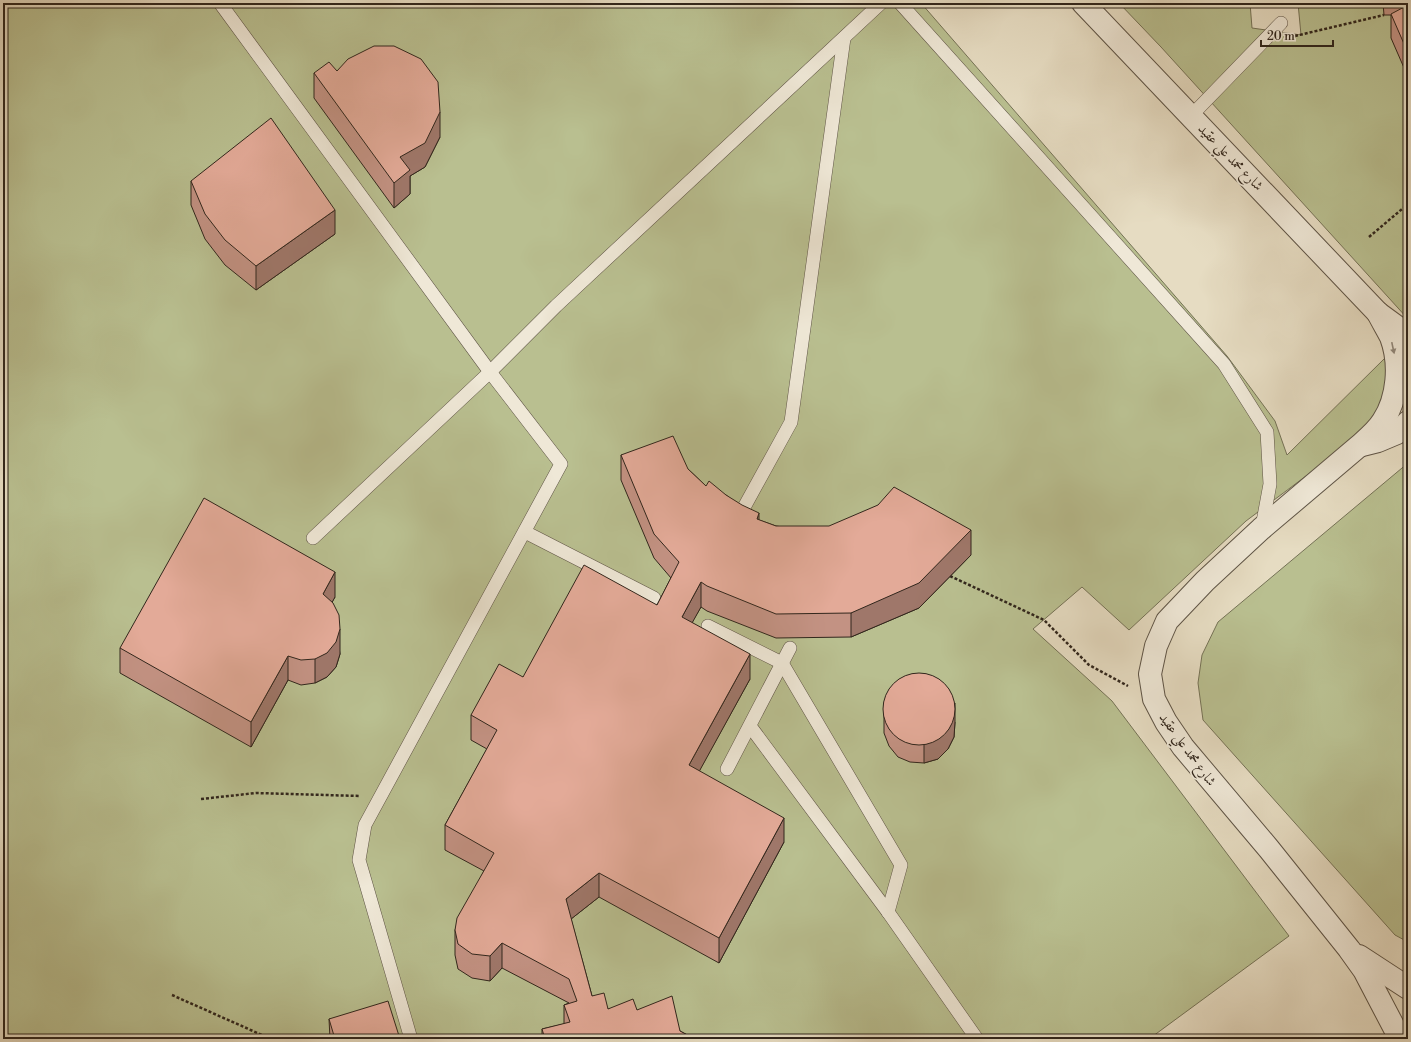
<svg xmlns="http://www.w3.org/2000/svg" width="1411" height="1042" viewBox="0 0 1411 1042" font-family="'Libre Bodoni',Amiri,serif">
  <style>
    .green { fill: #b9bf90; stroke: #757256 }
    .lines { fill: none; stroke-linecap: round; stroke-linejoin: round }
    .service-casing { stroke: #5e5446; stroke-width: 14 }
    .tertiary-casing { stroke: #5e5446; stroke-width: 24 }
    .path { stroke: #31261c; stroke-width: 2.5; stroke-dasharray: 3 2; stroke-linecap: butt }
    .service { stroke: #efe8d7; stroke-width: 13 }
    .tertiary { stroke: #efe8d7; stroke-width: 22 }
    .wall { fill: #c39283; stroke: #31261c }
    .shaded-wall { fill: #9f776a; stroke: #31261c }
    .building { fill: #e3aa98; stroke: #31261c }
    .oneway { fill: #90877a }
    .labels { text-anchor: middle; stroke-width: 3.5; stroke-linejoin: round; paint-order: stroke }
    .street-label { font-size: 14px; fill: #31261c; stroke: #efe8d7 }
  </style>
  <rect width="100%" height="100%" fill="#e6dcc2"/>
  <filter id="stains"><feTurbulence type="fractalNoise" baseFrequency=".005" numOctaves="4"/><feColorMatrix values="0 0 0 0 .2 0 0 0 0 .09 0 0 0 0 .02 0 0 0 .5 -.17"/></filter>
  <radialGradient id="worn" r=".72"><stop offset=".6" stop-color="#630" stop-opacity="0"/><stop offset="1" stop-color="#630" stop-opacity=".3"/></radialGradient>
  <g class="green">
    <path d="M 3,3 L 921,3 L 1227,356 L 1275,421 L 1287,455 L 1386,357 L 1389,395 L 1378,422 L 1246,521 L 1129,630 L 1082,587 L 1033,629 L 1112,701 L 1289,936 L 1149,1039 L 3,1039 Z"/>
    <path d="M 1119,3 L 1250,3 L 1252,28 L 1301,35 L 1298,3 L 1408,3 L 1408,319 L 1161,47 Z"/>
    <path d="M 1408,463 L 1408,942 L 1395,935 L 1203,720 L 1198,683 L 1202,655 L 1218,622 Z"/>
  </g>
  <g class="lines">
    <g class="service-casing">
      <g id="service">
        <path d="M 220,3 L 490,372 L 561,464 L 365,825 L 359,860 L 411,1039"/>
        <path d="M 900,3 L 1224,364 L 1267,432 L 1270,484 L 1262,527"/>
        <path d="M 1191,116 L 1281,23"/>
        <path d="M 736,522 L 791,422 L 844,38"/>
        <path d="M 525,532 L 654,598"/>
        <path d="M 313,538 L 490,372 L 556,306 L 881,3"/>
        <path d="M 708,626 L 782,663 L 901,865 L 888,912"/>
        <path d="M 750,726 L 888,912 L 977,1039"/>
        <path d="M 727,769 L 790,648"/>
      </g>
    </g>
    <g class="tertiary-casing">
      <g id="tertiary">
        <path d="M 1083,3 L 1378,313 L 1408,335"/>
        <path d="M 1378,313 C 1382,321 1387,329 1391,337 C 1401,364 1398,398 1383,421 C 1377,431 1367,439 1359,446 L 1261,529 L 1205,581 L 1167,621 L 1156,646 L 1150,674 L 1154,699 L 1166,722 L 1183,747 L 1269,849 L 1349,949 L 1364,970 L 1397,1033 L 1398,1039"/>
        <path d="M 1362,445 L 1378,441 L 1397,433 L 1408,422"/>
        <path d="M 1359,956 L 1408,988"/>
      </g>
    </g>
    <g class="path">
      <path d="M 1295,36 L 1384,15"/>
      <path d="M 1369,237 L 1408,204"/>
      <path d="M 950,576 L 1044,620 L 1089,665 L 1128,686"/>
      <path d="M 201,799 L 256,793 L 360,796"/>
      <path d="M 172,995 L 271,1039"/>
    </g>
    <use href="#service" class="service"/>
    <use href="#tertiary" class="tertiary"/>
  </g>
  <g class="wall">
    <path d="M 1383,3 L 1408,3 L 1408,77 L 1391,38 L 1391,15 L 1384,15 Z"/>
    <path d="M 337,71 L 440,137 L 425,167 L 410,176 L 410,194 L 394,208 L 314,98 L 314,73 Z"/>
    <path d="M 191,181 L 335,234 L 256,290 L 225,265 L 205,239 L 191,205 Z"/>
    <path d="M 621,455 L 688,469 L 706,486 L 726,495 L 759,520 L 776,526 L 971,555 L 919,608 L 851,637 L 776,638 L 707,611 L 701,607 L 692,622 L 750,679 L 699,771 L 784,842 L 719,963 L 599,897 L 571,919 L 592,996 L 608,1009 L 637,1010 L 680,1031 L 695,1039 L 542,1039 L 542,1029 L 564,1024 L 564,1005 L 569,1003 L 502,968 L 490,981 L 472,978 L 458,969 L 455,955 L 455,930 L 484,871 L 445,850 L 445,825 L 487,749 L 471,740 L 471,715 L 523,677 L 657,605 L 671,578 L 654,558 L 621,480 Z"/>
    <path d="M 335,597 L 332,602 L 340,654 L 336,667 L 327,677 L 315,683 L 301,685 L 288,680 L 251,747 L 120,673 L 120,648 Z"/>
    <path d="M 884,714 L 955,722 L 954,737 L 948,749 L 938,759 L 924,763 L 910,762 L 898,757 L 889,746 L 884,733 Z"/>
    <path d="M 329,1019 L 400,1039 L 330,1039 Z"/>
  </g>
  <g class="shaded-wall">
    <path d="M 440,112 L 440,137 L 425,167 L 410,176 L 410,194 L 394,208 L 394,183 L 400,157 Z"/>
    <path d="M 335,210 L 335,234 L 256,290 L 256,266 Z"/>
    <path d="M 759,513 L 759,538 L 757,519 Z"/>
    <path d="M 971,530 L 971,555 L 919,608 L 851,637 L 851,613 Z"/>
    <path d="M 335,572 L 335,597 L 323,619 L 323,594 Z"/>
    <path d="M 701,582 L 701,607 L 682,641 L 682,617 Z"/>
    <path d="M 340,629 L 340,654 L 336,667 L 327,677 L 315,683 L 315,659 Z"/>
    <path d="M 750,654 L 750,679 L 689,790 L 689,765 Z"/>
    <path d="M 288,656 L 288,680 L 251,747 L 251,722 Z"/>
    <path d="M 955,703 L 955,722 L 954,737 L 948,749 L 938,759 L 924,763 L 924,744 Z"/>
    <path d="M 784,818 L 784,842 L 719,963 L 719,938 Z"/>
    <path d="M 599,873 L 599,897 L 566,923 L 566,899 Z"/>
    <path d="M 502,943 L 502,968 L 490,981 L 490,956 Z"/>
  </g>
  <g class="building">
    <path d="M 1408,5 L 1408,53 L 1391,14 Z"/>
    <path d="M 374,46 L 394,46 L 421,59 L 438,82 L 440,112 L 425,143 L 400,157 L 410,170 L 394,183 L 314,73 L 329,62 L 337,71 L 348,59 Z"/>
    <path d="M 271,118 L 335,210 L 256,266 L 225,240 L 205,214 L 191,181 Z"/>
    <path d="M 673,436 L 688,469 L 706,486 L 709,481 L 726,495 L 742,505 L 759,513 L 757,519 L 776,526 L 829,526 L 878,505 L 894,487 L 971,530 L 919,583 L 851,613 L 776,614 L 707,586 L 701,582 L 682,617 L 750,654 L 689,765 L 784,818 L 719,938 L 599,873 L 566,899 L 592,996 L 604,993 L 608,1009 L 633,999 L 637,1010 L 672,996 L 680,1031 L 695,1039 L 545,1039 L 542,1029 L 570,1022 L 564,1005 L 577,1001 L 569,979 L 502,943 L 490,956 L 472,954 L 458,944 L 455,930 L 457,918 L 494,853 L 445,825 L 497,730 L 471,715 L 499,664 L 523,677 L 584,565 L 657,605 L 679,562 L 654,534 L 621,455 Z"/>
    <path d="M 204,498 L 335,572 L 323,594 L 333,603 L 339,615 L 340,629 L 336,642 L 327,653 L 315,659 L 301,660 L 288,656 L 251,722 L 120,648 Z"/>
    <circle cx="919" cy="709" r="36"/>
    <path d="M 388,1001 L 400,1039 L 335,1039 L 329,1019 Z"/>
  </g>
  <defs><path id="oneway-solid" d="M-6-.8H1V-3.2L6.5 0L1 3.2V.8H-6Z"/></defs>
  <use class="oneway" href="#oneway-solid" transform="translate(1393 348) rotate(78)"/>
  <g class="labels">
    <g class="street-label">
      <text transform="translate(1231 157) rotate(46)" y="5">شارع محمد علي عقيد</text>
      <text transform="translate(1188 749) rotate(54)" y="5">شارع محمد علي عقيد</text>
    </g>
  </g>
  <rect width="1411" height="1042" fill="none" stroke="#e6dcc2" stroke-width="16"/>
  <rect x="4" y="4" width="1403" height="1034" fill="none" stroke="#31261c" stroke-width="2"/>
  <rect x="8" y="8" width="1395" height="1026" fill="none" stroke="#31261c"/>
  <path d="M1261 40v6h72v-6" fill="none" stroke="#31261c" stroke-width="2"/>
  <text x="1267" y="40" font-size="12" fill="#31261c" stroke="#efe8d7" stroke-width="3" paint-order="stroke">20 m</text>
  <rect width="100%" height="100%" filter="url(#stains)"/>
  <rect width="100%" height="100%" fill="url(#worn)"/>
</svg>
